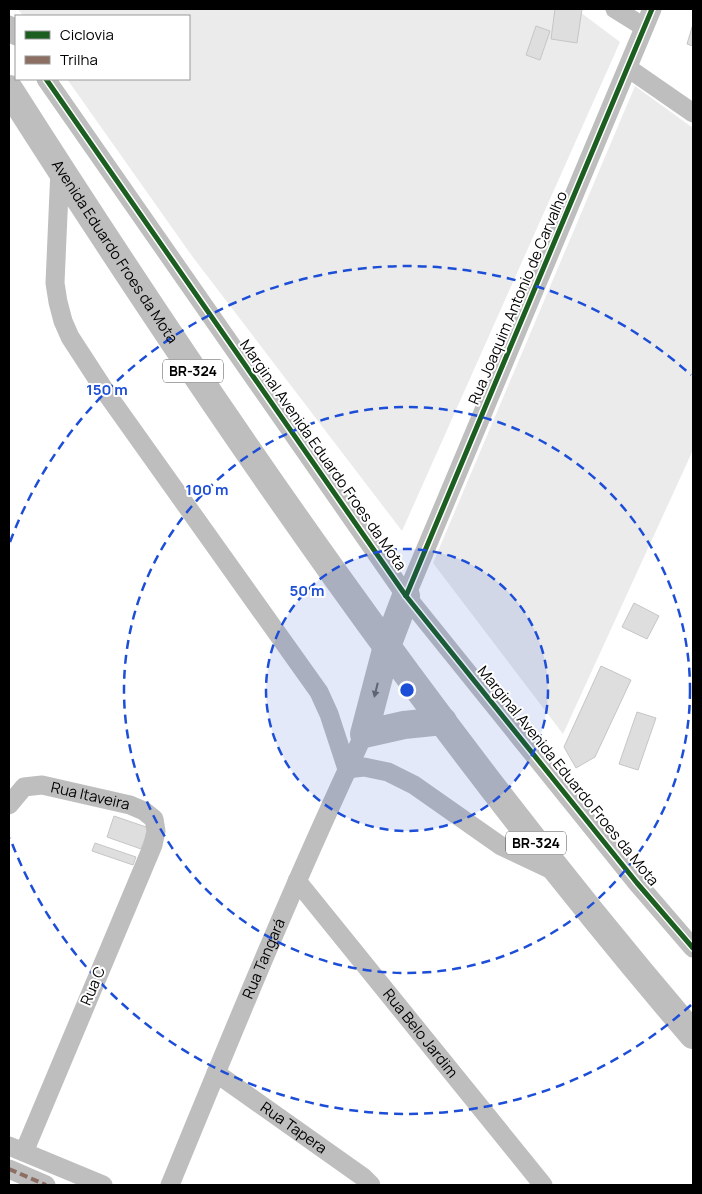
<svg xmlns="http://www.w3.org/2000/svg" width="702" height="1194" viewBox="0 0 702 1194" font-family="Manrope,sans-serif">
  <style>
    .green { fill: #ebebeb }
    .building { fill: #dedede; stroke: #c6c6c6 }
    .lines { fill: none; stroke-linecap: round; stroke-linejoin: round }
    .minor { stroke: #bebebe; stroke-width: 19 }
    .highway { stroke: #bebebe; stroke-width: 28 }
    .quiet { stroke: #8d6e63; stroke-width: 4; stroke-dasharray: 8 4; stroke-linecap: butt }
    .cycleway-casing { stroke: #fff; stroke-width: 8 }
    .cycleway { stroke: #1b5e20; stroke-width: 5 }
    .oneway { fill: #686868 }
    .ring { fill: none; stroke: #1d4ed8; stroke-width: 2.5; stroke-dasharray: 9 6 }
    .labels { text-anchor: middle; stroke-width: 4; stroke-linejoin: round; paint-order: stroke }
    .shield { fill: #fff; stroke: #4c4c4c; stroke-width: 1 }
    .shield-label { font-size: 14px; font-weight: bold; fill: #000 }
    .street-label { font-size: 15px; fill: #000; stroke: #fff }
    .centre { fill: #1d4ed8; stroke: #fff; stroke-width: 2.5 }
    .ring-label { font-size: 15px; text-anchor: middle; font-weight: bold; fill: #1d4ed8; stroke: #fff; stroke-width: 4; stroke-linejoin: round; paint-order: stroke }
  </style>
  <rect width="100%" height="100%" fill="#fff"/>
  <g class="green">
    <path d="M 18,9 L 576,9 L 620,42 L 402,531 L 192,256 L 67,79 L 189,79 L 189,16 L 23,16 Z"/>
    <path d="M 635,86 L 693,128 L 693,450 L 563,734 L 433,563 Z"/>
  </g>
  <g class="building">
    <path d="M 555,9 L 582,9 L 577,43 L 551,39 Z"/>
    <path d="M 693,24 L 693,46 L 687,44 Z"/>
    <path d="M 536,26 L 550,31 L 540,60 L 526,55 Z"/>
    <path d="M 634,603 L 659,616 L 647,639 L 622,627 Z"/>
    <path d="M 601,666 L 631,680 L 595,757 L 576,768 L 564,747 Z"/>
    <path d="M 637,712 L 656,718 L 638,770 L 619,764 Z"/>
    <path d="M 114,816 L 149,828 L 141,849 L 107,837 Z"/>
    <path d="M 95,843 L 136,857 L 133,865 L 92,851 Z"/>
  </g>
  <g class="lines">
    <g class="minor">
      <path d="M 615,9 L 644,27"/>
      <path d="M 9,25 L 16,36"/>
      <path d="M 628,68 L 693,113"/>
      <path d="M 46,79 L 406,596 L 637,883 L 693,948"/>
      <path d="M 60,169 L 55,283 L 58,302 L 63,321 L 70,337 L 109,397 L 319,692 L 329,714 L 347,769 L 364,767 L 388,772 L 414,785 L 501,846 L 556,872"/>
      <path d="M 406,596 L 652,9"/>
      <path id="s1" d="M 9,805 L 24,787 L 42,785 L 130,805 L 144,811 L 154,819 L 156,831 L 153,845 L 24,1152"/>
      <path id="s2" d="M 297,881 L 543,1185"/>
      <path id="s3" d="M 216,1073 L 363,1177 L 371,1185"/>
      <path d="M 9,1146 L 103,1185"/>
      <path d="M 9,1169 L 46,1185"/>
      <path id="s4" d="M 170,1185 C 232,1034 294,882 364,734"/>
    </g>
    <g class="highway">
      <path id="s5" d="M 9,89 C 218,417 440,739 693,1035"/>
      <path d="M 406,596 L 387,646 L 364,734 L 404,725 L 443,721"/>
    </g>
    <path class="quiet" d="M 9,1169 L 46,1185"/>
    <g class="cycleway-casing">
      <g id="cycleway">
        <path d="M 46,79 L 406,596 L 637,883 L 693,948"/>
        <path d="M 406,596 L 652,9"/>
      </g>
    </g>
    <use href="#cycleway" class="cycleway"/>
  </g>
  <defs><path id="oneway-solid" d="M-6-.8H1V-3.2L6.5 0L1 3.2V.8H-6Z" transform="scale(1.25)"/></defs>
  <use class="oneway" href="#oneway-solid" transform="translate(376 690) rotate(104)"/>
  <circle cx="407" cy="690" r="141" fill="#1d4ed8" fill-opacity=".12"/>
  <g class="ring">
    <circle cx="407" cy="690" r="141"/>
    <circle cx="407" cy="690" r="283"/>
    <path d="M691 1005A424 424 0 0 1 10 838M10 542A424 424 0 0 1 691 375"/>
  </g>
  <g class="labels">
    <g class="shield">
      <rect x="163" y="359.5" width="60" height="23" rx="4"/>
      <rect x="506" y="831.5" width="60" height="23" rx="4"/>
    </g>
    <g class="shield-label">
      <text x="193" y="376">BR-324</text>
      <text x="536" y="848">BR-324</text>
    </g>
    <g class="street-label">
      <text dy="5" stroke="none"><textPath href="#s5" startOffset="194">Avenida Eduardo Froes da Mota</textPath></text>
      <text transform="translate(518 298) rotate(-67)" y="5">Rua Joaquim Antonio de Carvalho</text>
      <text transform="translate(323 455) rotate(55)" y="5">Marginal Avenida Eduardo Froes da Mota</text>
      <text transform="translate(568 776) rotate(51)" y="5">Marginal Avenida Eduardo Froes da Mota</text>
      <text dy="5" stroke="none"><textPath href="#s1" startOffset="91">Rua Itaveira</textPath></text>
      <text dy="5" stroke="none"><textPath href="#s4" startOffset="245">Rua Tangará</textPath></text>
      <text transform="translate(93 986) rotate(-67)" y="5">Rua C</text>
      <text dy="5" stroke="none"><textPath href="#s2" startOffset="196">Rua Belo Jardim</textPath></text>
      <text dy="5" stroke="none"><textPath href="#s3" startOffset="95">Rua Tapera</textPath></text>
    </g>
  </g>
  <circle cx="407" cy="690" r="8" class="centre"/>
  <g class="ring-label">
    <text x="107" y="395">150 m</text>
    <text x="207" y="495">100 m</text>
    <text x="307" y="596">50 m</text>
  </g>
  <rect width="702" height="1194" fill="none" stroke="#000000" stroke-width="20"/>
  <rect x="15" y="15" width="175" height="65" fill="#ffffff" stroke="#999999"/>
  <rect x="25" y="31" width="25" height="8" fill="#1b5e20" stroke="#999999"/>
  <text x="60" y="40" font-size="15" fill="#000000">Ciclovia</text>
  <rect x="25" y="56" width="25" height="8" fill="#8d6e63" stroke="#999999"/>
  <text x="60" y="65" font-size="15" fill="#000000">Trilha</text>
</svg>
